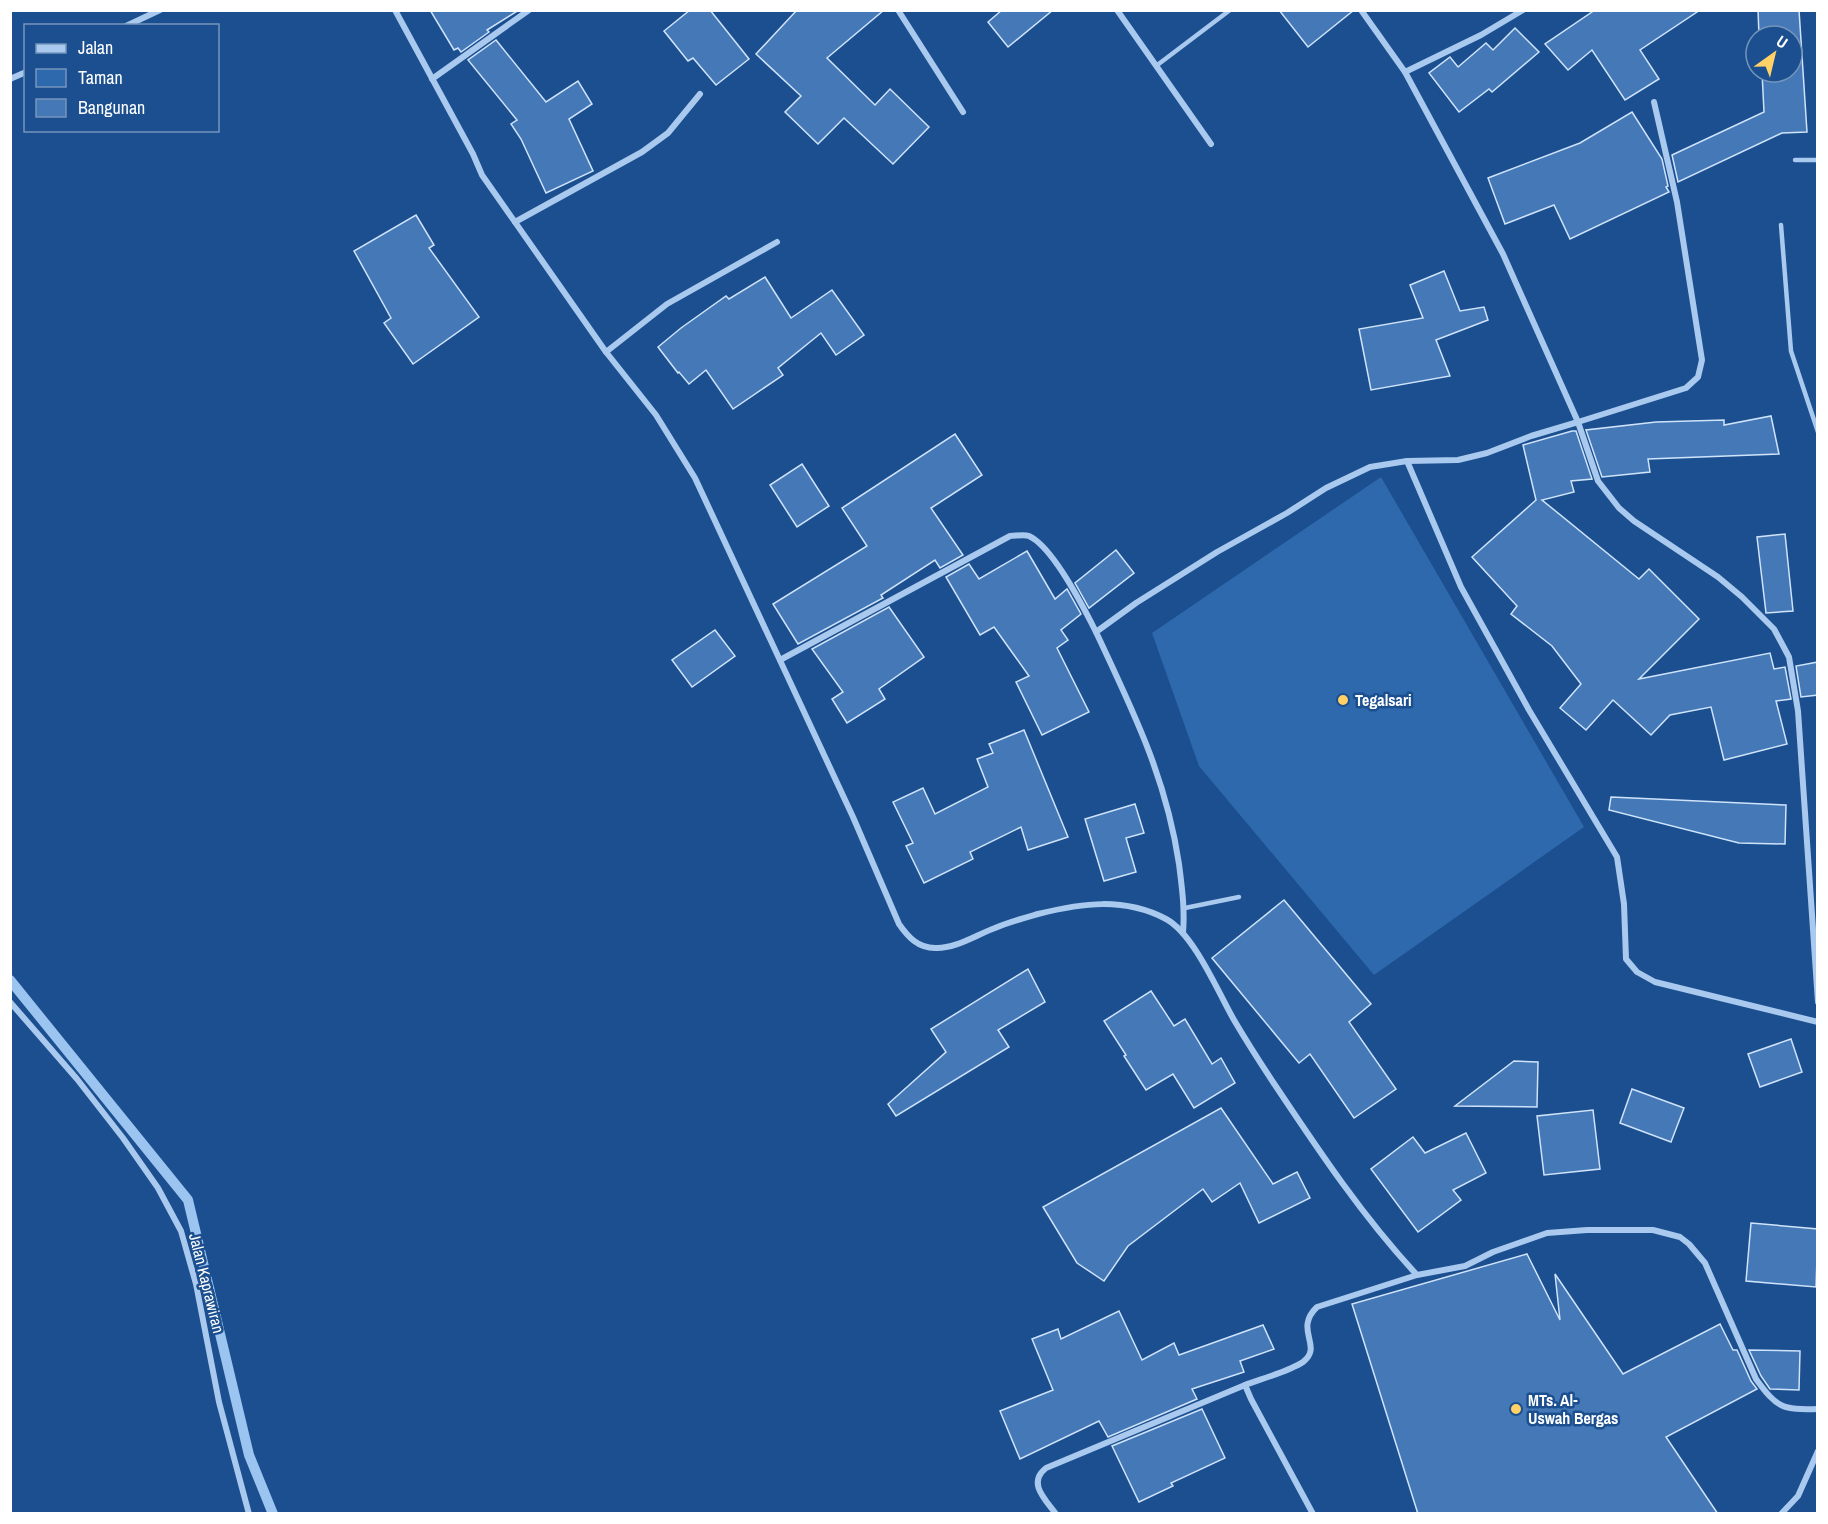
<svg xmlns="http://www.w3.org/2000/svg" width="1828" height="1524" viewBox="0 0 1828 1524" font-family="'Archivo Narrow',sans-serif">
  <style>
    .green { fill: #2e69ad }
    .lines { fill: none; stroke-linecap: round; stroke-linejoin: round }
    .stream { stroke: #9cc4f0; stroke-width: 10 }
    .building { fill: #4478b7; stroke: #cfe3fa; stroke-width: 1.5 }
    .lane { stroke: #a9c9ee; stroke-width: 4.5 }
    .street { stroke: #a9c9ee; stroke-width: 6 }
    .poi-dot { fill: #ffd166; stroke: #1b4f8f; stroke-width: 2 }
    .labels { text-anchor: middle; stroke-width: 5; stroke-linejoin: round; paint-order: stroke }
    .poi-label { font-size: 16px; font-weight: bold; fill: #fff; stroke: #1b4f8f; text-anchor: start }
    .street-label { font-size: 16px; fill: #fff; stroke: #1b4f8f }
  </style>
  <rect width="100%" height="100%" fill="#1b4f8f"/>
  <path class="green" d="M 1381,477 L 1584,827 L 1374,975 L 1199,766 L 1152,633 Z"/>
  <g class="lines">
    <path class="stream" d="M 10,980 L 188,1200 L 249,1455 L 273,1514"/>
  </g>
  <g class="building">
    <path d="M 430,10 L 519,10 L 487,30 L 489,32 L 461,52 L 458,48 L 454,50 Z"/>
    <path d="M 690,10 L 710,10 L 749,59 L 716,85 L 693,58 L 688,61 L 664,31 Z"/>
    <path d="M 797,10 L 884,10 L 827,58 L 875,105 L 890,89 L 929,127 L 893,164 L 844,118 L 818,144 L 785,112 L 801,96 L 756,54 Z"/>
    <path d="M 1002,10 L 1053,10 L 1008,47 L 988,22 Z"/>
    <path d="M 1279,10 L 1354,10 L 1308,47 Z"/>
    <path d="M 1595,10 L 1700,10 L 1640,50 L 1659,79 L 1625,100 L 1592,50 L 1568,70 L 1545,44 Z"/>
    <path d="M 1758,10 L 1799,10 L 1807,132 L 1782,133 L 1678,182 L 1672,155 L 1764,112 L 1762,72 L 1792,72 L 1792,36 L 1759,36 Z"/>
    <path d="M 1515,28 L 1539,52 L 1492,92 L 1489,89 L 1459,112 L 1429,73 L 1450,57 L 1458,67 L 1486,43 L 1493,50 Z"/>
    <path d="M 496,40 L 546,102 L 578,81 L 592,104 L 569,119 L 593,171 L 546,193 L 521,139 L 511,124 L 517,120 L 468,60 Z"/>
    <path d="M 1632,112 L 1662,159 L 1668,186 L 1666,187 L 1669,192 L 1570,239 L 1554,205 L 1505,224 L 1488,178 L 1580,143 Z"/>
    <path d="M 416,215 L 434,245 L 429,248 L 479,317 L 413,364 L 384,323 L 391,318 L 354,251 Z"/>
    <path d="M 1444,271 L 1460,311 L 1484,307 L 1488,320 L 1436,340 L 1450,376 L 1371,390 L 1359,329 L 1423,318 L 1410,285 Z"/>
    <path d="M 765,277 L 791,318 L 832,290 L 864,335 L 836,355 L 821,333 L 778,368 L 783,375 L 733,409 L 706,370 L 689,384 L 679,372 L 678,373 L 658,347 L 681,328 L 726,296 L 729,299 Z"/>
    <path d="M 1771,416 L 1779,454 L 1648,459 L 1650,472 L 1602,477 L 1586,430 L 1656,422 L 1724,420 L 1724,425 Z"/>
    <path d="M 1572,431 L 1576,431 L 1592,479 L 1571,481 L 1574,492 L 1542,500 L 1639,579 L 1649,569 L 1699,619 L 1639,679 L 1770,653 L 1774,669 L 1785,667 L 1791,699 L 1776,701 L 1787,744 L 1724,760 L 1711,707 L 1670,715 L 1651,735 L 1613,700 L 1586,730 L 1560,708 L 1581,684 L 1552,646 L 1511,614 L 1517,606 L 1472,557 L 1536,500 L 1523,445 Z"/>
    <path d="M 955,434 L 982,475 L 931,508 L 963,555 L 940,568 L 935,560 L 881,595 L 883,598 L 798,644 L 773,604 L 867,546 L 842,508 Z"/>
    <path d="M 802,464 L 829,506 L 797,527 L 770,485 Z"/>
    <path d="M 1785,534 L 1793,611 L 1766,613 L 1757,537 Z"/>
    <path d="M 1116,550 L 1134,573 L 1089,608 L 1075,583 Z"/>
    <path d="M 1027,551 L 1055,599 L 1067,589 L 1081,614 L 1061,630 L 1068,640 L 1057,648 L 1089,712 L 1042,735 L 1016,682 L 1029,676 L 994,627 L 980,635 L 946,577 L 969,564 L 979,579 Z"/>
    <path d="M 889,607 L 924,657 L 879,689 L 885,699 L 847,723 L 832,699 L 843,692 L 812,649 Z"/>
    <path d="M 715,630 L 735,656 L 692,687 L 672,660 Z"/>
    <path d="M 1818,662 L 1818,695 L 1801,697 L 1796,666 Z"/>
    <path d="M 1024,730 L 1068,837 L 1028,850 L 1021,827 L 970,852 L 973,859 L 924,883 L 906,846 L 913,843 L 893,802 L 923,788 L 935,814 L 988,787 L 977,759 L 993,753 L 989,744 Z"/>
    <path d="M 1611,797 L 1786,805 L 1785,844 L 1739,843 L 1609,810 Z"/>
    <path d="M 1135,804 L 1144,833 L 1126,838 L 1136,872 L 1104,881 L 1085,819 Z"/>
    <path d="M 1284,900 L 1371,1004 L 1349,1022 L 1396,1089 L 1354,1118 L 1310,1054 L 1299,1063 L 1212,958 Z"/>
    <path d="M 1028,969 L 1045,1002 L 998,1030 L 1009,1047 L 896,1116 L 888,1104 L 946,1052 L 931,1029 Z"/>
    <path d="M 1151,991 L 1174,1026 L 1185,1019 L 1212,1064 L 1221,1058 L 1235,1083 L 1194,1108 L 1173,1074 L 1146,1090 L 1124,1056 L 1126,1055 L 1104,1021 Z"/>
    <path d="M 1791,1039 L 1802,1072 L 1760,1087 L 1748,1054 Z"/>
    <path d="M 1514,1061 L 1538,1062 L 1537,1107 L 1455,1106 Z"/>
    <path d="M 1632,1089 L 1684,1108 L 1671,1142 L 1620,1123 Z"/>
    <path d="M 1221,1108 L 1273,1184 L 1297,1172 L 1310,1198 L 1259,1223 L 1240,1183 L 1212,1202 L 1203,1189 L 1128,1246 L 1104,1281 L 1077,1263 L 1043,1207 Z"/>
    <path d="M 1593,1110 L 1600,1169 L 1544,1175 L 1537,1116 Z"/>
    <path d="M 1466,1133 L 1486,1173 L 1453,1190 L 1461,1200 L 1418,1232 L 1371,1169 L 1413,1137 L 1425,1153 Z"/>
    <path d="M 1751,1223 L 1818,1229 L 1816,1287 L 1746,1281 Z"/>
    <path d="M 1527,1254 L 1560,1320 L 1555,1274 L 1623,1374 L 1720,1324 L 1733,1350 L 1737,1350 L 1751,1381 L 1757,1389 L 1666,1437 L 1718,1514 L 1418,1514 L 1352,1304 Z"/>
    <path d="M 1119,1311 L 1142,1360 L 1174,1343 L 1179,1355 L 1263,1325 L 1274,1349 L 1240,1361 L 1244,1372 L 1192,1389 L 1197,1399 L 1108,1437 L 1099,1421 L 1020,1459 L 1000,1411 L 1053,1390 L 1032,1339 L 1058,1329 L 1061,1339 Z"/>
    <path d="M 1749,1350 L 1800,1351 L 1799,1390 L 1770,1389 L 1761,1376 Z"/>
    <path d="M 1202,1409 L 1225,1458 L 1171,1483 L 1173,1486 L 1139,1502 L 1112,1446 Z"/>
  </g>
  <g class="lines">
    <g class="lane">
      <path d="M 1156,66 L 1230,10"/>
      <path d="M 1795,160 L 1818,160"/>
      <path d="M 1781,225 L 1791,351 L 1818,432"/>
      <path d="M 1185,908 L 1239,897"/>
    </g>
    <g class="street">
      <path d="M 395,10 L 473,154 L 482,175 L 606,352 L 656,415 L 695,478 L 853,817 L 899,924 C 908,937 918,948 935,948 C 955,949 976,935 995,928 C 1009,922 1024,918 1038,914 C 1082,903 1124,897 1166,919 C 1194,934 1218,992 1234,1020 C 1247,1042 1261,1064 1275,1085 C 1319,1151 1363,1217 1417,1275 L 1465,1266 L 1493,1252 L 1547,1233 L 1587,1230 L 1653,1230 L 1680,1237 L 1689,1244 L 1705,1263 L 1756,1379 C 1777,1408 1782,1410 1818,1409"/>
      <path d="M 898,10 L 963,112"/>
      <path d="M 1117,10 L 1211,144"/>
      <path d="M 1361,10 L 1405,72 L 1481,35 L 1523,10"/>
      <path d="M 126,26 L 160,10"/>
      <path d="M 1405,72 L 1503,254 L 1578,422 L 1686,388 L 1698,377 L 1702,360 L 1677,202 L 1654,102"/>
      <path d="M 10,79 L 26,72"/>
      <path d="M 432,79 L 529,10"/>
      <path d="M 515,222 L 642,152 L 668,133 L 700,94"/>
      <path d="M 606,352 L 667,304 L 777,242"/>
      <path d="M 1407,461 L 1461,587 L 1529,710 L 1617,857 L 1624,904 L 1626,959 L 1637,972 L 1655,982 L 1818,1022"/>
      <path d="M 780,660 L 1010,536 C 1016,536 1024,534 1029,536 C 1053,547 1084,608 1096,632"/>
      <path d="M 1183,933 C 1185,909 1182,888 1179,864 C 1166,777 1133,711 1096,632 L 1136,603 L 1217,552 L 1287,513 L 1326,488 L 1370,467 L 1407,461 L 1458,460 L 1487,453 L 1531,436 L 1578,422 L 1598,481 L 1619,508 L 1634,521 L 1718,577 L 1742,597 L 1774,629 L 1789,657 L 1798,711 L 1818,1002"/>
      <path d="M 10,1002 L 77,1079 L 123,1138 L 158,1188 L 181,1231 L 196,1284 L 219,1402 L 249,1514"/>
      <path d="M 1056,1514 C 1045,1499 1027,1483 1046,1468 L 1245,1385"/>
      <path d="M 1313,1514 L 1251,1399 L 1245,1385 C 1261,1379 1290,1371 1303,1362 C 1324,1346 1293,1330 1317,1307 L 1417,1275"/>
      <path d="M 1781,1514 L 1798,1496 L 1818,1451"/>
    </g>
  </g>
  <g class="poi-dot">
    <circle cx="1343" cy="700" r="6"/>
    <circle cx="1516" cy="1409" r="6"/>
  </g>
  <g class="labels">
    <g class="poi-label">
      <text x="1355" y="706">Tegalsari</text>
      <text x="1528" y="1406">MTs. Al-<tspan x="1528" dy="18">Uswah Bergas</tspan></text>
    </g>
    <g class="street-label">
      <text transform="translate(207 1283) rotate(76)" y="6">Jalan Kaprawiran</text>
    </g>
  </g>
  <rect width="1828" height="1524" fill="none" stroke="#ffffff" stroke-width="24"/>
  <rect x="24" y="24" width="195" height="108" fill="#1b4f8f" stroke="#7695bc" stroke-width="1.5"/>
  <rect x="36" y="44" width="30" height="9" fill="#a9c9ee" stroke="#7695bc" stroke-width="1.5"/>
  <text x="78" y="54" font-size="18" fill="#ffffff">Jalan</text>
  <rect x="36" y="69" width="30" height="18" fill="#2e69ad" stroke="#7695bc" stroke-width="1.5"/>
  <text x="78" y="84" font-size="18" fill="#ffffff">Taman</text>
  <rect x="36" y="99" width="30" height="18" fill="#4478b7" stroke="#7695bc" stroke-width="1.5"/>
  <text x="78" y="114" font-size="18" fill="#ffffff">Bangunan</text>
  <g transform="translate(1774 54) rotate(34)"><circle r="28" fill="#1b4f8f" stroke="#7695bc" stroke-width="1.5"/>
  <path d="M0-4.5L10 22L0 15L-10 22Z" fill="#ffd166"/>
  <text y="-9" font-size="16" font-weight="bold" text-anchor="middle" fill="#ffffff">U</text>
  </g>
</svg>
